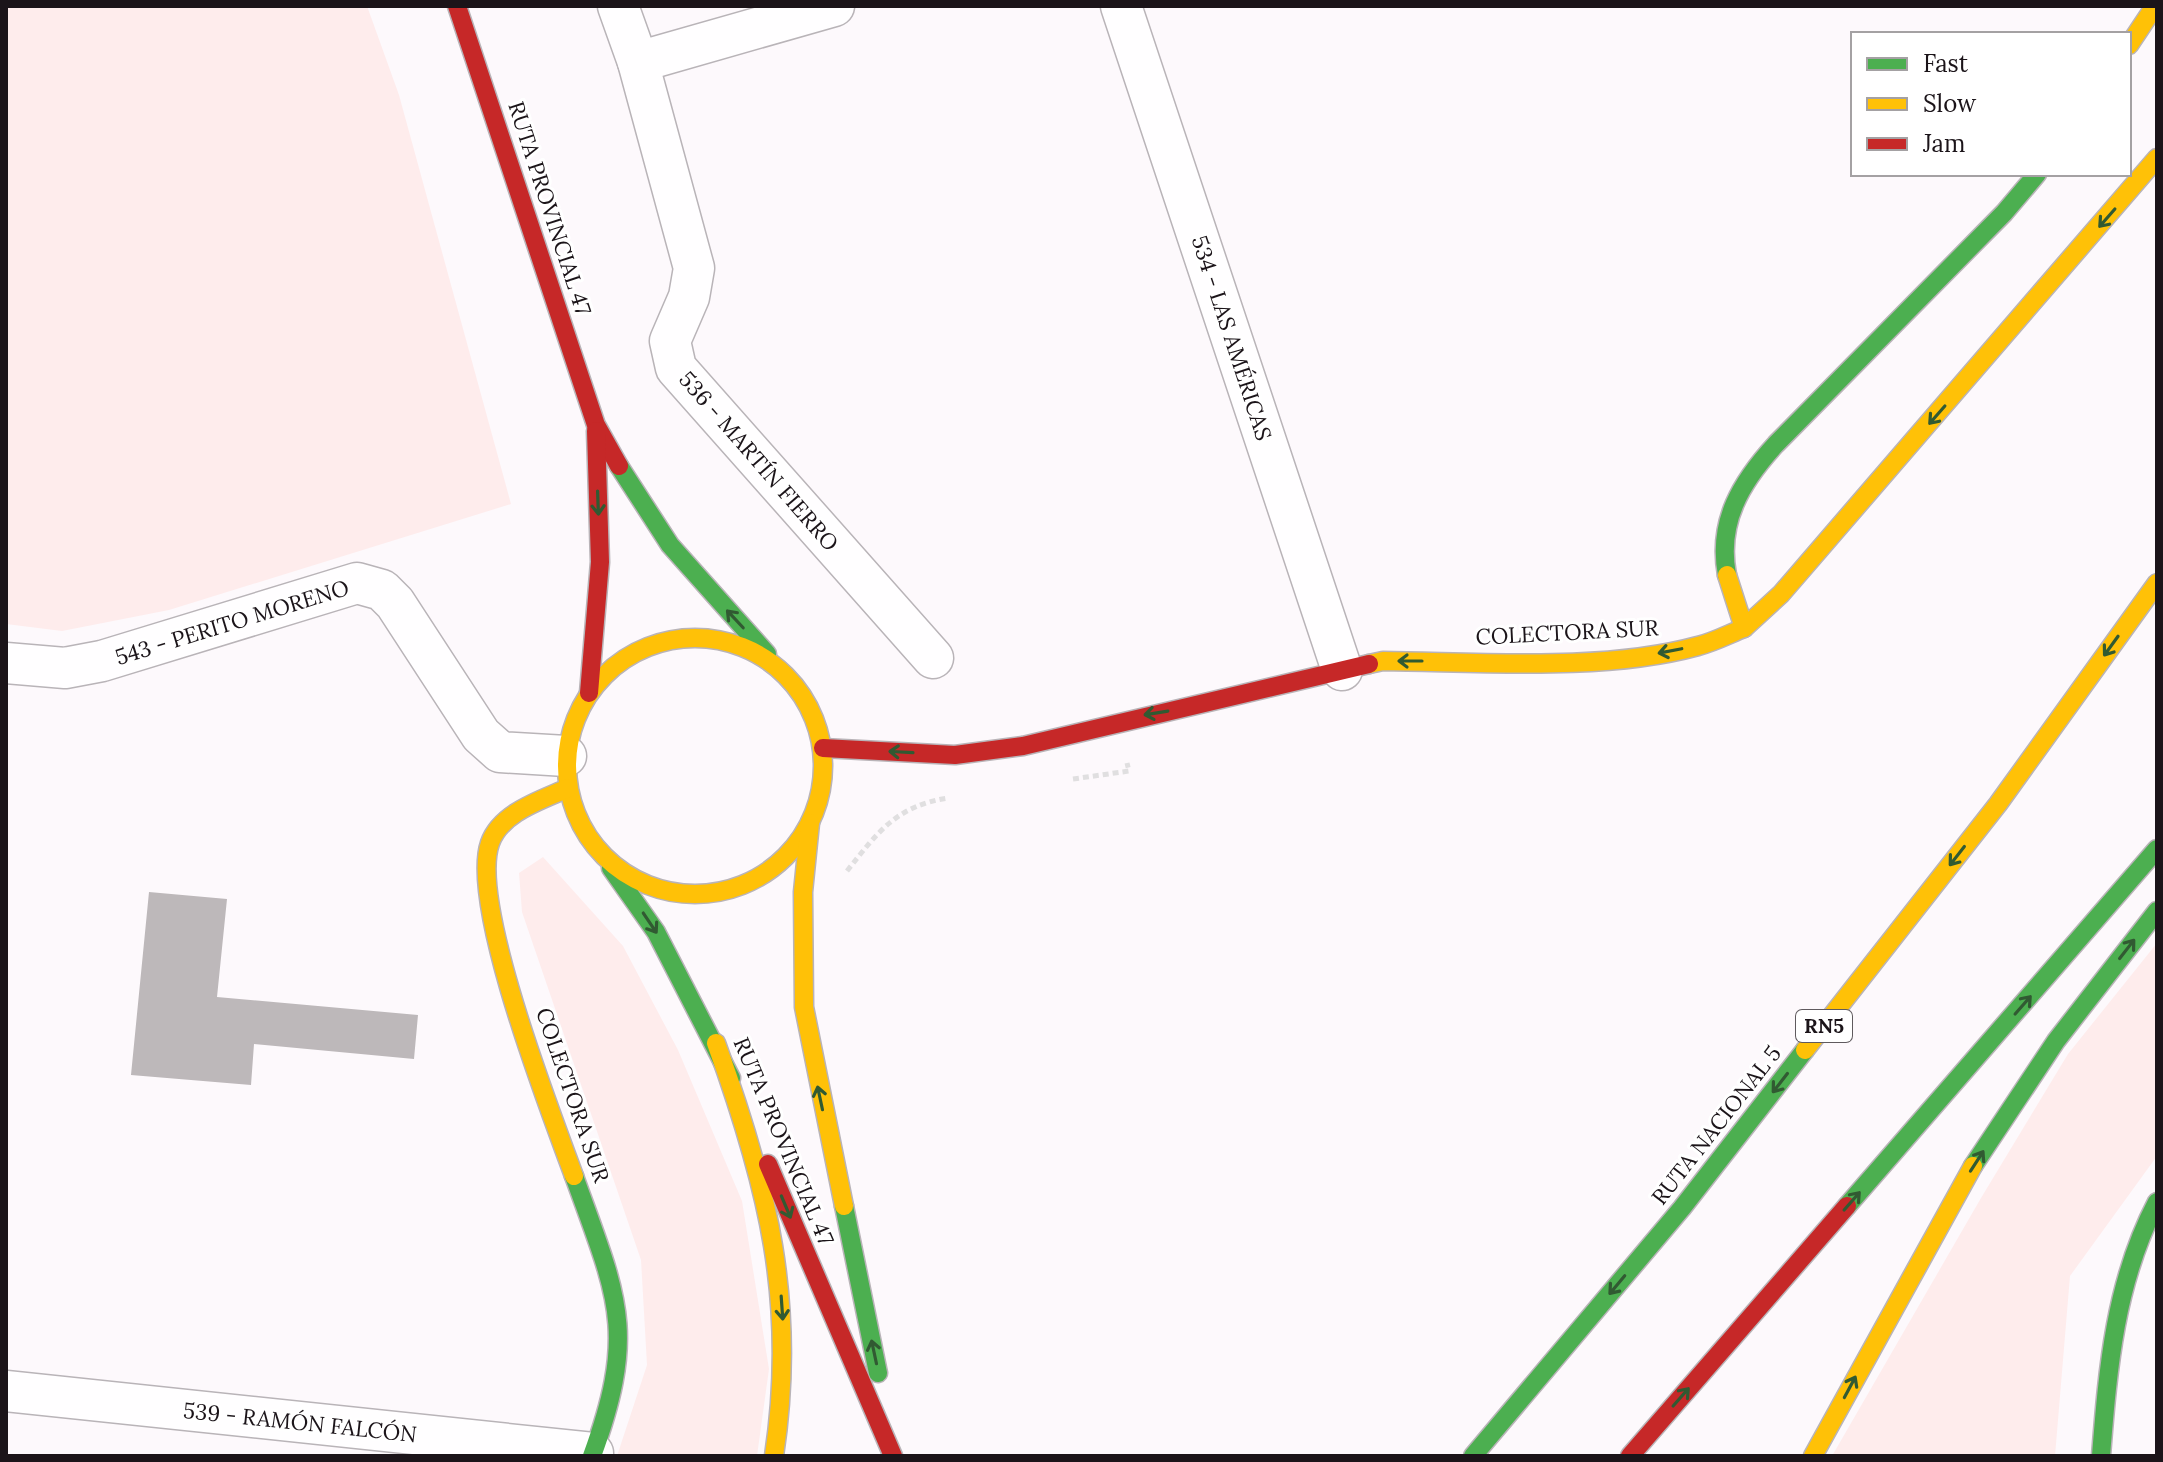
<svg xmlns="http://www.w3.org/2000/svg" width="2163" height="1462" viewBox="0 0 2163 1462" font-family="Lora,serif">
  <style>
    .green { fill: #feecec }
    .building { fill: #bdb8ba }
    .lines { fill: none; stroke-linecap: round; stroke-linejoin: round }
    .street-casing { stroke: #b9b4b8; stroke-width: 43 }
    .fast-casing { stroke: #b9b4b8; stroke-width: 21 }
    .slow-casing { stroke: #b9b4b8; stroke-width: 21 }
    .jam-casing { stroke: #b9b4b8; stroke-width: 21 }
    .path { stroke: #e0dfe0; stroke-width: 5; stroke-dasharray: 6 4; stroke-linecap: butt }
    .street { stroke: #fffeff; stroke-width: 40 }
    .fast { stroke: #4caf50; stroke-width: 18 }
    .slow { stroke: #ffc107; stroke-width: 18 }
    .jam { stroke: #c62828; stroke-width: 18 }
    .oneway { stroke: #315a32 }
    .labels { text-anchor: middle; stroke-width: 6; stroke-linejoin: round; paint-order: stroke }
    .shield { fill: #fff; stroke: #5f5a5e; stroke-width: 2 }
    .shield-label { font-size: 20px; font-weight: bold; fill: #1b1419 }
    .street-label { font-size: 22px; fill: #1b1419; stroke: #fff }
  </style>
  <rect width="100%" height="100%" fill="#fdf9fc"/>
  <g class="green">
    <path d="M 6,6 L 367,6 L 399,95 L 511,504 L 169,610 L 62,631 L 6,624 Z"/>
    <path d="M 543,857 L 623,946 L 678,1050 L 742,1201 L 769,1369 L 757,1456 L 617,1456 L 647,1365 L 641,1260 L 522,912 L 519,873 Z"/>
    <path d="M 2157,943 L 2157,1156 L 2070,1276 L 2055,1456 L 1832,1456 L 1981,1198 L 2068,1054 Z"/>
  </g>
  <path class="building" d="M 149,892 L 227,899 L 217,997 L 418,1015 L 414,1059 L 254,1044 L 251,1085 L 131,1075 Z"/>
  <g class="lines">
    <g class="street-casing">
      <g id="street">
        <path d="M 618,6 L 638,62 L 694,268 L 689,297 L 670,341 L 676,368 L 933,658"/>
        <path d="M 1121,6 L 1342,670"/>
        <path d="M 638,62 L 834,6"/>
        <path d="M 6,663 L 65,668 L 102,661 L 357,583 L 382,590 L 395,603 L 481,735 L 500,752 L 566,756"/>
        <path d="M 6,1391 L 593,1453"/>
      </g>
    </g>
    <g class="fast-casing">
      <g id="fast">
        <path d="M 619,466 L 670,545 L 767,654"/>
        <path d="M 1727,575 C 1717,522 1741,482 1776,444 L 2004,213 L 2037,174"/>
        <path d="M 611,868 L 656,932 L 731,1078"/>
        <path d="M 1973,1166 L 2056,1041 L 2157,911"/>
        <path d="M 574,1176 C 617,1296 638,1330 592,1456"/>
        <path d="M 844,1206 L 878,1373"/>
        <path d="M 1847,1206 L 2157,849"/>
        <path d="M 1473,1456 L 1682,1208 L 1805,1050"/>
        <path d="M 2101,1456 C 2108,1367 2115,1282 2157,1202"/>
      </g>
    </g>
    <g class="slow-casing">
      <g id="slow">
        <path d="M 2129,45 L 2155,6"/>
        <path d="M 1744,628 L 1781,594 L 2157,158"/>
        <circle cx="695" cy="766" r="128"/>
        <path d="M 1369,664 L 1383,661 C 1481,662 1603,672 1698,646 C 1714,642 1729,634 1744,628 L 1727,575"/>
        <path d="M 568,788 C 542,800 501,812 490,843 C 469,903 550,1110 574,1176"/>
        <path d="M 810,823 L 803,892 L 804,1007 L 844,1206"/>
        <path d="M 716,1043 C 768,1186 797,1304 774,1456"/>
        <path d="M 1805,1050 L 1998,804 L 2157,583"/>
        <path d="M 1813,1456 L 1973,1166"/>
      </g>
    </g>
    <g class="jam-casing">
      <g id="jam">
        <path d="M 457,6 L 596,425 L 619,466"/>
        <path d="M 589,693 L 600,562 L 596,431"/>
        <path d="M 823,748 L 955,755 L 1023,746 L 1369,664"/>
        <path d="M 768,1164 L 893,1456"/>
        <path d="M 1630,1456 L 1847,1206"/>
      </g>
    </g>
    <g class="path">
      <path d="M 1073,779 L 1129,771 L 1127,763"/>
      <path d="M 847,871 C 878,832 896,806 948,798"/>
    </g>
    <use href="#street" class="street"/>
    <use href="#fast" class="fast"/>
    <use href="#slow" class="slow"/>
    <use href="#jam" class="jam"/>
  </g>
  <defs><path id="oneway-shaft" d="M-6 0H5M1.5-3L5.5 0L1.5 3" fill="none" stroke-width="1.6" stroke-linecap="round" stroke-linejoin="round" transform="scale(2)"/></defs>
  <g class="oneway">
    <use href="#oneway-shaft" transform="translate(2107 218) rotate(131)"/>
    <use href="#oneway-shaft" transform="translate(1937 415) rotate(131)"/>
    <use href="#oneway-shaft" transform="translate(598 503) rotate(88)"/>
    <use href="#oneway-shaft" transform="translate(735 619) rotate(-133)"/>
    <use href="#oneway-shaft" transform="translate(2111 646) rotate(126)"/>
    <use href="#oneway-shaft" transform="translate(1670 651) rotate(169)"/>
    <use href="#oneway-shaft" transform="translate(1410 661) rotate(-180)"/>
    <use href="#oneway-shaft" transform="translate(1156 713) rotate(171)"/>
    <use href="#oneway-shaft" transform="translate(901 752) rotate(-177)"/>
    <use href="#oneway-shaft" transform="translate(1957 856) rotate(128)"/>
    <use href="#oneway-shaft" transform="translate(650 923) rotate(56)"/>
    <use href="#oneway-shaft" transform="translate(2127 949) rotate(-52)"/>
    <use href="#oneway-shaft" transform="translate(2023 1005) rotate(-49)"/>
    <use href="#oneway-shaft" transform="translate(1780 1083) rotate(128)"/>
    <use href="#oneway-shaft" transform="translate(820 1098) rotate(-102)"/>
    <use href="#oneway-shaft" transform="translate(1977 1161) rotate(-57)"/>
    <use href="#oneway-shaft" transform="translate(1852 1201) rotate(-49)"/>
    <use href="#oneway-shaft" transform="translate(786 1207) rotate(67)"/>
    <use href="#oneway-shaft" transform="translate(1617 1285) rotate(130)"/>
    <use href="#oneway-shaft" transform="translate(782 1308) rotate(86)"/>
    <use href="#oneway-shaft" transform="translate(874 1352) rotate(-102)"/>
    <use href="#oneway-shaft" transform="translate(1850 1387) rotate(-62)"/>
    <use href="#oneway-shaft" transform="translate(1681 1397) rotate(-49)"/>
  </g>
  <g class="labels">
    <rect class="shield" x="1796" y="1010" width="56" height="32" rx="6"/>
    <g class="shield-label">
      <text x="1824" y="1033">RN5</text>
    </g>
    <g class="street-label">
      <text transform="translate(550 208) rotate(72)" y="8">RUTA PROVINCIAL 47</text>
      <text transform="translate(1232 338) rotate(72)" y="8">534 - LAS AMÉRICAS</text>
      <text transform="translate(759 461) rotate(49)" y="8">536 - MARTÍN FIERRO</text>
      <text transform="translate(232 622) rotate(-17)" y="8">543 - PERITO MORENO</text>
      <text transform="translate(1567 632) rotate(-3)" y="8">COLECTORA SUR</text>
      <text transform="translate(573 1095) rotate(71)" y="8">COLECTORA SUR</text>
      <text transform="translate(1716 1125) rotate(-52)" y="8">RUTA NACIONAL 5</text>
      <text transform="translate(784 1141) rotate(67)" y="8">RUTA PROVINCIAL 47</text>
      <text transform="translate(300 1422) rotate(6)" y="8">539 - RAMÓN FALCÓN</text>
    </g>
  </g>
  <rect width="2163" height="1462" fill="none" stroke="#1b1419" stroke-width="16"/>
  <rect x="1851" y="32" width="280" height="144" fill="#ffffff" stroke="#a4a1a3" stroke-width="2"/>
  <rect x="1867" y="58" width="40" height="12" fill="#4caf50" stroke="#a4a1a3" stroke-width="2"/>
  <text x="1923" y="72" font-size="24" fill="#1b1419">Fast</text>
  <rect x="1867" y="98" width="40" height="12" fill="#ffc107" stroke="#a4a1a3" stroke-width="2"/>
  <text x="1923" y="112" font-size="24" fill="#1b1419">Slow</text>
  <rect x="1867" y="138" width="40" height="12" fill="#c62828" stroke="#a4a1a3" stroke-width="2"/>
  <text x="1923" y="152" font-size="24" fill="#1b1419">Jam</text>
</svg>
